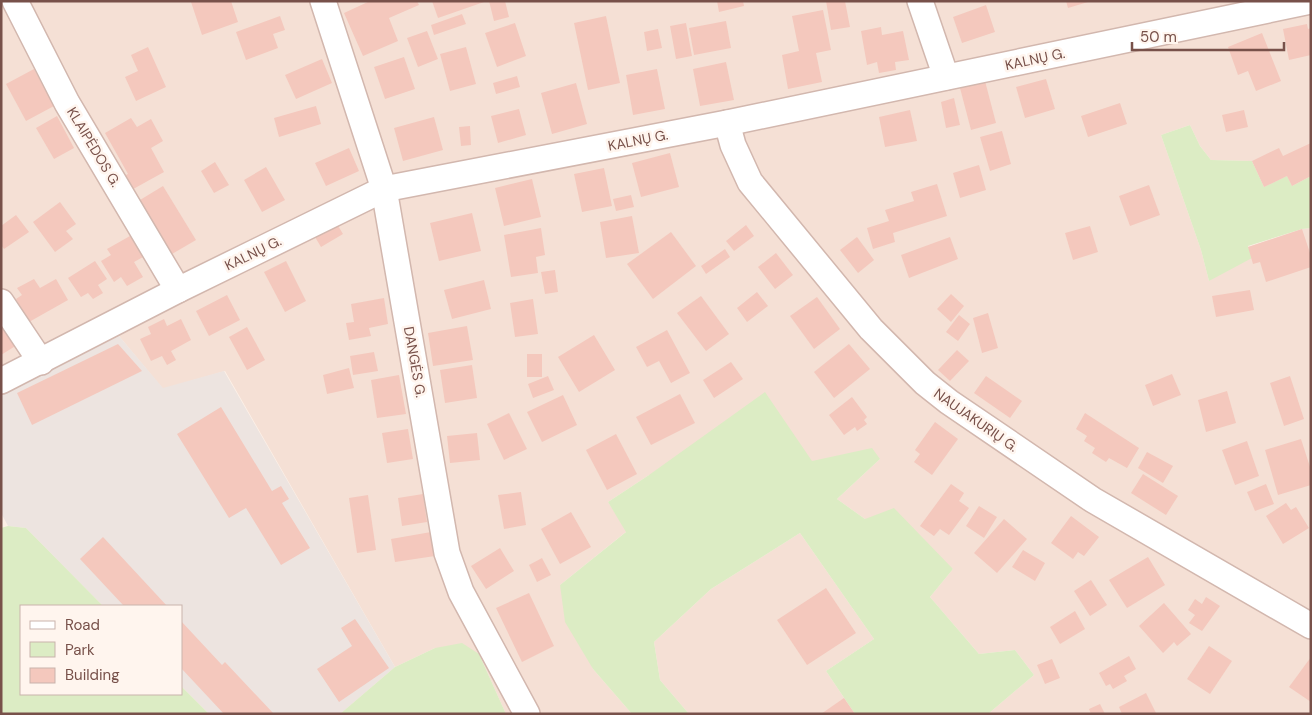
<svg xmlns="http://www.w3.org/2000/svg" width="1312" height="715" viewBox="0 0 1312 715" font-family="'DM Sans',sans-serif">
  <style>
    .residential { fill: #f5e0d5 }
    .industrial { fill: #ede4e0 }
    .green { fill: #dcecc4 }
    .building { fill: #f4c8bd }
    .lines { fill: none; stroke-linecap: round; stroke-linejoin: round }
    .minor-casing { stroke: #d2b7ae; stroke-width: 28 }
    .minor { stroke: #fff; stroke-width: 25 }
    .labels { text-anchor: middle; stroke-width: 5; stroke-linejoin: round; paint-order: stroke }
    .street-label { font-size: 14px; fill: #78514a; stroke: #fff5ee }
  </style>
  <rect width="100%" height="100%" fill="#fdf0e7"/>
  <g class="residential">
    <path d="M 1,1 L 1311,1 L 1311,176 L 1292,186 L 1264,187 L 1252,161 L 1211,160 L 1200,146 L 1190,125 L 1161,135 L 1201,250 L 1209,281 L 1248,247 L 1302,229 L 1311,228 L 1311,714 L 988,714 L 1034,675 L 1015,650 L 979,654 L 930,597 L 953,569 L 865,519 L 837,499 L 880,459 L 812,461 L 649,475 L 608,502 L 627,531 L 560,585 L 593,669 L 632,714 L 506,714 L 479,654 L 435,648 L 395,667 L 225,371 L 163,389 L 119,336 L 1,396 Z"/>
    <path d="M 800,533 L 874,639 L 826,671 L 855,714 L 689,714 L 660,680 L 654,642 L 711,589 Z"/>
  </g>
  <path class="industrial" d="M 119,336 L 163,388 L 224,371 L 395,667 L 340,714 L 209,714 L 181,686 L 181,606 L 103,606 L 26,528 L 8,526 L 1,513 L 1,396 Z"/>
  <g class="green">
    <path d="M 1190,125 L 1200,146 L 1211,160 L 1252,161 L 1264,187 L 1287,176 L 1292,186 L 1311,176 L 1311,228 L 1302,229 L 1248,246 L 1252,258 L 1209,281 L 1201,250 L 1161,135 Z"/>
    <path d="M 765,392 L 812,461 L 872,448 L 880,459 L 837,499 L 865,519 L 894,508 L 953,569 L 930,597 L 979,654 L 1015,650 L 1034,675 L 988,714 L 855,714 L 826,671 L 874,639 L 800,533 L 711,589 L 654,642 L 660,680 L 689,714 L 632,714 L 593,669 L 565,622 L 560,585 L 626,532 L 608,502 L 649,475 Z"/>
    <path d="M 8,526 L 26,528 L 103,606 L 21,606 L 21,694 L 181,694 L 181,686 L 209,714 L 1,714 L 1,528 Z"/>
    <path d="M 462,643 L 479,654 L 506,714 L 340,714 L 395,667 L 435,648 Z"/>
  </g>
  <g class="building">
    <path d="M 231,1 L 238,22 L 202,35 L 191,2 Z"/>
    <path d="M 370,1 L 417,1 L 419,5 L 389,18 L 398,41 L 363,56 L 344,13 Z"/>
    <path d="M 432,1 L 484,1 L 484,2 L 438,18 Z"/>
    <path d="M 489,1 L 505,1 L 509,17 L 494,21 Z"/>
    <path d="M 717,1 L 743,1 L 744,6 L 719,12 Z"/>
    <path d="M 826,1 L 845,1 L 850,27 L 831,30 Z"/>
    <path d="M 1066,1 L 1088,1 L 1088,2 L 1068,8 Z"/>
    <path d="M 986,5 L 995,32 L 962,43 L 953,17 Z"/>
    <path d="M 823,10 L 831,50 L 816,53 L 822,82 L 788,89 L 782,55 L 799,51 L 792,16 Z"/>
    <path d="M 462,14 L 466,24 L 434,35 L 431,25 Z"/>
    <path d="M 280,16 L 285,30 L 273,34 L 278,48 L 246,60 L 236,32 Z"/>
    <path d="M 606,16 L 620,83 L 588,90 L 574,23 Z"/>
    <path d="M 726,21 L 731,48 L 694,55 L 689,28 Z"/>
    <path d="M 515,23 L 526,56 L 497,67 L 485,33 Z"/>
    <path d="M 686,23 L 692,56 L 676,59 L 670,26 Z"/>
    <path d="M 1307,24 L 1308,29 L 1311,28 L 1311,55 L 1289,60 L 1283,29 Z"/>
    <path d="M 881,27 L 882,35 L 903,31 L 909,60 L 895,62 L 896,70 L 879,73 L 877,62 L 867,65 L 861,31 Z"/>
    <path d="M 658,29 L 662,48 L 647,51 L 644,32 Z"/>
    <path d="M 427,31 L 438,59 L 418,67 L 407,38 Z"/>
    <path d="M 1262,33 L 1281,81 L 1256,91 L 1248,71 L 1238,75 L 1228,47 Z"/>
    <path d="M 148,47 L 166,87 L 136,101 L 125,77 L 138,71 L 131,55 Z"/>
    <path d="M 466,47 L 476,84 L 450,91 L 440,54 Z"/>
    <path d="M 404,57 L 415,89 L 385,99 L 374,67 Z"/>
    <path d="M 322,59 L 332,83 L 296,99 L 285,75 Z"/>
    <path d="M 726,62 L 734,100 L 700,106 L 693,69 Z"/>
    <path d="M 34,69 L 54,106 L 26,121 L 6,84 Z"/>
    <path d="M 657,69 L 665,109 L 633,115 L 626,75 Z"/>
    <path d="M 517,76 L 520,87 L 496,94 L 493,83 Z"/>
    <path d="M 1046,79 L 1055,109 L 1025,118 L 1016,87 Z"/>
    <path d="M 985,81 L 996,123 L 971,130 L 960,88 Z"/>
    <path d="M 576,83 L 587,124 L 552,134 L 541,93 Z"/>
    <path d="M 954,98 L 960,125 L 946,128 L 941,102 Z"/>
    <path d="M 1120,103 L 1127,124 L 1088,137 L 1081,116 Z"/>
    <path d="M 316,106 L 321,124 L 279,137 L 274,118 Z"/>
    <path d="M 519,109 L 526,135 L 498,143 L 491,116 Z"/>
    <path d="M 910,110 L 917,141 L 885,147 L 879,117 Z"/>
    <path d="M 1244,110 L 1248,127 L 1226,132 L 1222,115 Z"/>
    <path d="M 57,116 L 74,148 L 54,159 L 36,128 Z"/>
    <path d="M 434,117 L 443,150 L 403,161 L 394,128 Z"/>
    <path d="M 131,118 L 137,127 L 151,119 L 163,141 L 151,148 L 164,172 L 126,193 L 118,179 L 128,174 L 105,133 Z"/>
    <path d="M 470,126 L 471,145 L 461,146 L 459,127 Z"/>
    <path d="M 1002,131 L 1011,164 L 990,171 L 980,137 Z"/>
    <path d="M 1311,143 L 1311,176 L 1292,186 L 1287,176 L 1264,187 L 1252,161 L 1279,148 L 1283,156 Z"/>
    <path d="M 349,148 L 359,171 L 326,186 L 315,163 Z"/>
    <path d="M 670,153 L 679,187 L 641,197 L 632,163 Z"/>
    <path d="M 215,162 L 229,185 L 214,193 L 201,171 Z"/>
    <path d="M 979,165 L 986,190 L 960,198 L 953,173 Z"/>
    <path d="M 266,167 L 285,200 L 262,212 L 244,180 Z"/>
    <path d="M 604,168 L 612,206 L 582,212 L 574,174 Z"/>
    <path d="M 532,179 L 541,217 L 504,226 L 495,188 Z"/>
    <path d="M 937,184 L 947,216 L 893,233 L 895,242 L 873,249 L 867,228 L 889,221 L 885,210 L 914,201 L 911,192 Z"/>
    <path d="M 1149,185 L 1160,215 L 1130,226 L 1119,196 Z"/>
    <path d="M 163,186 L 196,240 L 172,254 L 140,200 Z"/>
    <path d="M 631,195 L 634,207 L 616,211 L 613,199 Z"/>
    <path d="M 60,202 L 76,224 L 66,231 L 73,239 L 55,252 L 33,222 Z"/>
    <path d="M 472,213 L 481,251 L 439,261 L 430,223 Z"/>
    <path d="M 16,215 L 29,232 L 4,249 L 1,245 L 1,226 Z"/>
    <path d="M 632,216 L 639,253 L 606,258 L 600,222 Z"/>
    <path d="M 337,224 L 343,234 L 321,247 L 315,237 Z"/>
    <path d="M 746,225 L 754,236 L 734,251 L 726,241 Z"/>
    <path d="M 1090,226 L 1098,252 L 1073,260 L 1065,233 Z"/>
    <path d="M 541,228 L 545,255 L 536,257 L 538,273 L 511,277 L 504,235 Z"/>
    <path d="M 1302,229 L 1311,256 L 1311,267 L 1266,282 L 1260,262 L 1253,264 L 1248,247 Z"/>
    <path d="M 671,232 L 696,266 L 653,299 L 627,264 Z"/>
    <path d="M 130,236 L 143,257 L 134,262 L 143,277 L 127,286 L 121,277 L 114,282 L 101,261 L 111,255 L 107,249 Z"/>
    <path d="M 857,237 L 874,260 L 858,273 L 840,250 Z"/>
    <path d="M 950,237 L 958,259 L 909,278 L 901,255 Z"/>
    <path d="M 725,249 L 730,257 L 706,274 L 701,266 Z"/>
    <path d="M 776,253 L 793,275 L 775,289 L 758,267 Z"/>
    <path d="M 95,261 L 107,279 L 98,285 L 103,293 L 93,299 L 88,293 L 81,297 L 68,278 Z"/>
    <path d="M 286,261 L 306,301 L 285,312 L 264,272 Z"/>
    <path d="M 555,270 L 558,292 L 545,294 L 541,272 Z"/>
    <path d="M 34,279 L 40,288 L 56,279 L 68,300 L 29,322 L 16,299 L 22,295 L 17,288 Z"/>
    <path d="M 484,280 L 491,309 L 452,319 L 444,290 Z"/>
    <path d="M 1250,290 L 1254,310 L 1216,317 L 1212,296 Z"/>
    <path d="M 757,292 L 768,306 L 747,322 L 737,308 Z"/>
    <path d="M 951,294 L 964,306 L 951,322 L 937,309 Z"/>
    <path d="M 227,295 L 240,320 L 209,336 L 196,311 Z"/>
    <path d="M 701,296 L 729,334 L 706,351 L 677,313 Z"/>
    <path d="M 817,297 L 840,329 L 814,349 L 790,316 Z"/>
    <path d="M 384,298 L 388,324 L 369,328 L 371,336 L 349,340 L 346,323 L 354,322 L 351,304 Z"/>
    <path d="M 533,299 L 538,334 L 515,337 L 510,303 Z"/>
    <path d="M 988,313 L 998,348 L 982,353 L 973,318 Z"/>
    <path d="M 959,315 L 970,324 L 958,341 L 946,332 Z"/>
    <path d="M 164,319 L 167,326 L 181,319 L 191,340 L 171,351 L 176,360 L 167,365 L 162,356 L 151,361 L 140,339 L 151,334 L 148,327 Z"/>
    <path d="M 1,323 L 17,345 L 1,355 Z"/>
    <path d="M 467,326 L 473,360 L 433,366 L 428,333 Z"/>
    <path d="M 247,327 L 265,360 L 247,370 L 229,337 Z"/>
    <path d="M 667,330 L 690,373 L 671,383 L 659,361 L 647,367 L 636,347 Z"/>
    <path d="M 594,335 L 615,370 L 579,392 L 558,357 Z"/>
    <path d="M 118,344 L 142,371 L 32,425 L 17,393 Z"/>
    <path d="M 849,344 L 870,369 L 834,398 L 814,372 Z"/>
    <path d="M 957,350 L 969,361 L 950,381 L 938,370 Z"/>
    <path d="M 374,352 L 378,371 L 353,375 L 350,356 Z"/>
    <rect x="527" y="354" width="15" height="23"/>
    <path d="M 731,362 L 743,379 L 714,398 L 703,380 Z"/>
    <path d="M 472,365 L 477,398 L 445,403 L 440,370 Z"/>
    <path d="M 349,368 L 354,388 L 327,394 L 323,375 Z"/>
    <path d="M 1172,374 L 1181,395 L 1153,406 L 1145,385 Z"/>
    <path d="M 399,375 L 406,414 L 377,418 L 371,380 Z"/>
    <path d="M 548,376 L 554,390 L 533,398 L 528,384 Z"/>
    <path d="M 986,376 L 1022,401 L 1010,418 L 974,393 Z"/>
    <path d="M 1290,376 L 1304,419 L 1284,426 L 1270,383 Z"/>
    <path d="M 1227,391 L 1236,423 L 1206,432 L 1198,400 Z"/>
    <path d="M 680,394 L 695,423 L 651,445 L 636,417 Z"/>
    <path d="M 563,395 L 577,425 L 542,442 L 527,412 Z"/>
    <path d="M 852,397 L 867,417 L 864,420 L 867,424 L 857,431 L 855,427 L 844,435 L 829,415 Z"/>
    <path d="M 221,407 L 272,491 L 281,486 L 289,499 L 282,503 L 310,548 L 281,565 L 246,508 L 229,518 L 177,434 Z"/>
    <path d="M 509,413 L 527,449 L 504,460 L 487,424 Z"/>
    <path d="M 1085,413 L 1139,448 L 1127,468 L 1109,458 L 1106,462 L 1092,453 L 1095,448 L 1084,441 L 1087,436 L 1076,429 Z"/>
    <path d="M 935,422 L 958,439 L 932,475 L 914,462 L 920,454 L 915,450 Z"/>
    <path d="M 408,429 L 413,459 L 387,463 L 382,433 Z"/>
    <path d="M 477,433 L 480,460 L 450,463 L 447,436 Z"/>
    <path d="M 616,434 L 637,474 L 607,490 L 586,450 Z"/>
    <path d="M 1301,439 L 1311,470 L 1311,485 L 1278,495 L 1265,450 Z"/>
    <path d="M 1247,441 L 1259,476 L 1235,485 L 1222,450 Z"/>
    <path d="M 1147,452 L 1173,466 L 1163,483 L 1138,468 Z"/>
    <path d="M 1143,474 L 1178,496 L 1166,515 L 1131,493 Z"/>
    <path d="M 951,484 L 964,493 L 959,501 L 969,508 L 949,535 L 940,529 L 934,536 L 920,526 Z"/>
    <path d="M 1266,484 L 1274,504 L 1255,511 L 1247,492 Z"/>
    <path d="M 521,492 L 526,525 L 504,529 L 498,495 Z"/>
    <path d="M 423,494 L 427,522 L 402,526 L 398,498 Z"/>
    <path d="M 368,495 L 376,550 L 357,553 L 349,498 Z"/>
    <path d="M 1286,503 L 1291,510 L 1296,507 L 1309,528 L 1283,544 L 1266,516 Z"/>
    <path d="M 979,506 L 997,517 L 984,538 L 966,526 Z"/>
    <path d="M 571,512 L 591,547 L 560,564 L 541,529 Z"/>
    <path d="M 1071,516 L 1099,537 L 1084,556 L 1078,552 L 1073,559 L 1051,543 Z"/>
    <path d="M 1004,519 L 1027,539 L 997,573 L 974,553 Z"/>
    <path d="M 431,532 L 435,556 L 395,562 L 391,539 Z"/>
    <path d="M 103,537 L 142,579 L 167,606 L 124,606 L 80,559 Z"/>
    <path d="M 500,548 L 514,571 L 486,589 L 471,566 Z"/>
    <path d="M 1023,550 L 1045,563 L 1035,581 L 1012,567 Z"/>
    <path d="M 1148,557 L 1165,585 L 1127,608 L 1109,580 Z"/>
    <path d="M 542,558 L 551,575 L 537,582 L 529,565 Z"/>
    <path d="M 1091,580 L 1107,605 L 1090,616 L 1074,591 Z"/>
    <path d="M 826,588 L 856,633 L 807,665 L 777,620 Z"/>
    <path d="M 529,593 L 554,646 L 522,662 L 496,608 Z"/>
    <path d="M 1206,597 L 1220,606 L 1202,631 L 1189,623 L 1195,615 L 1188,610 L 1195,599 L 1202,604 Z"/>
    <path d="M 1164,603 L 1191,634 L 1177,646 L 1174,642 L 1163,653 L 1139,626 Z"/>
    <path d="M 1075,611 L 1085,629 L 1060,644 L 1050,627 Z"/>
    <path d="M 355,619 L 389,668 L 339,702 L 317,669 L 352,646 L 341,628 Z"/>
    <path d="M 181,621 L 222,665 L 225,662 L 274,714 L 224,714 L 181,668 Z"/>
    <path d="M 1209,646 L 1232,661 L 1210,694 L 1187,679 Z"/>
    <path d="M 1129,656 L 1136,669 L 1124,676 L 1127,681 L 1113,689 L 1110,684 L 1106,686 L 1099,673 Z"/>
    <path d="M 1311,657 L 1311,702 L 1289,687 Z"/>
    <path d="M 1052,659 L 1060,678 L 1045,684 L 1037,665 Z"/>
    <path d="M 1146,693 L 1156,713 L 1122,714 L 1119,707 Z"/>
    <path d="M 844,698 L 855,714 L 821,714 Z"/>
    <path d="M 1100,704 L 1105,714 L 1091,714 L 1089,709 Z"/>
  </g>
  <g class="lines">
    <g class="minor-casing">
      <g id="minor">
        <path d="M 15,1 L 67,103 L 178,290"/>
        <path d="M 323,1 L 384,189 L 447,553 L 461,592 L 527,714"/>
        <path d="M 920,1 L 946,77"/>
        <path d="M 727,123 L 733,145 L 750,182 L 871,329 L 925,383 L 949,402 L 1093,500 L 1311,626"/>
        <path d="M 1,302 L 41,362"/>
        <path d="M 1,381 L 178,290 L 384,189 L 727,123 L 1311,1"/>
      </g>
    </g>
    <use href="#minor" class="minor"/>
  </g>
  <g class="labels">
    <g class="street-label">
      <text transform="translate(1035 59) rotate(-12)" y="5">KALNŲ G.</text>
      <text transform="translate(638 140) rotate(-11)" y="5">KALNŲ G.</text>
      <text transform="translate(94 147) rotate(59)" y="5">KLAIPĖDOS G.</text>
      <text transform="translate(253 253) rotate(-26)" y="5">KALNŲ G.</text>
      <text transform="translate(415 362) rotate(80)" y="5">DANGĖS G.</text>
      <text transform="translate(976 420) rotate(35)" y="5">NAUJAKURIŲ G.</text>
    </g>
  </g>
  <rect width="1312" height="715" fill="none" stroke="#78514a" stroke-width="5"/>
  <rect x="20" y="605" width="162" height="90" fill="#fff5ee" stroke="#c9b3ac"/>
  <rect x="30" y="621" width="25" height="8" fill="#ffffff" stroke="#c9b3ac"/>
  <text x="65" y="630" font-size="15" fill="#78514a">Road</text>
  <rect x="30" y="642" width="25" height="15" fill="#dcecc4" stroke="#c9b3ac"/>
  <text x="65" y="655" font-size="15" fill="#78514a">Park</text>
  <rect x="30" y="668" width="25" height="15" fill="#f4c8bd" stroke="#c9b3ac"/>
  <text x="65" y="680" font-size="15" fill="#78514a">Building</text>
  <path d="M1132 42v8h152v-8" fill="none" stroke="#78514a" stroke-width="2.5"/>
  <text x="1140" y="42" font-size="15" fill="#78514a" stroke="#fff5ee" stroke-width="4" paint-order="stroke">50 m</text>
</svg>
